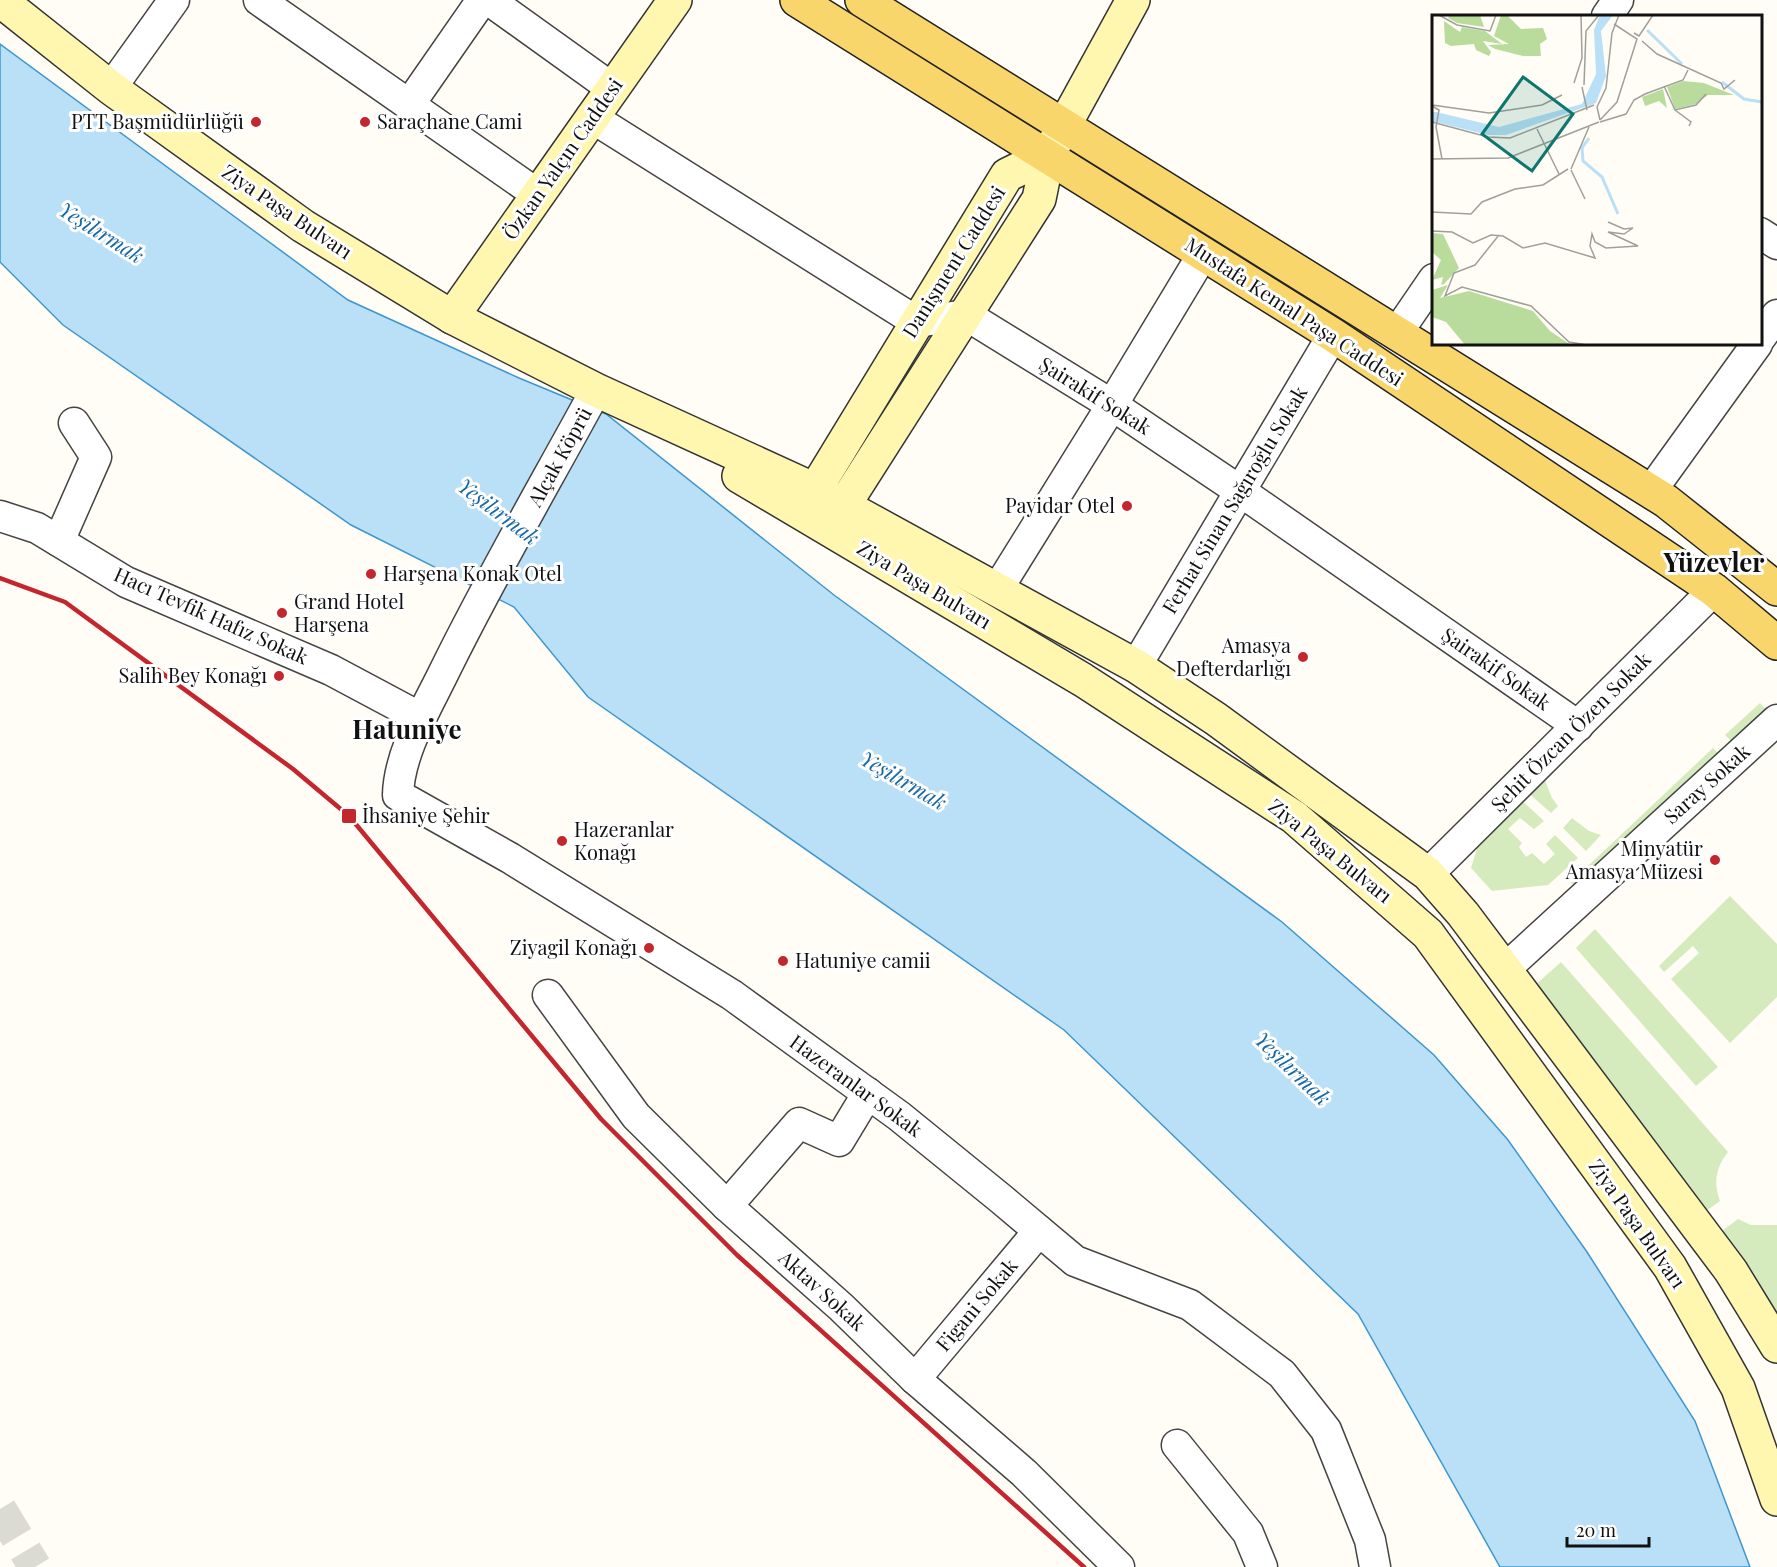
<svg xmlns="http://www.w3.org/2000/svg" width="1777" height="1567" viewBox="0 0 1777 1567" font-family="'Playfair Display',serif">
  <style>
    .green { fill: #d5ebbd }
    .water { fill: #b9e0f7; stroke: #3f96cf; stroke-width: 1.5 }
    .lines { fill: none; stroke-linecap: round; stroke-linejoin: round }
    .secondary-tunnel { stroke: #dbdad3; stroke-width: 33; stroke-dasharray: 33 16; stroke-linecap: butt }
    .street-casing { stroke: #444; stroke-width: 33 }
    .secondary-casing { stroke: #333; stroke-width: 36 }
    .primary-casing { stroke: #222; stroke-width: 36 }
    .street { stroke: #fff; stroke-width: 30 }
    .secondary { stroke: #fff6b0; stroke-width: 33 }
    .primary { stroke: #f9d66b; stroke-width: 33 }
    .rail { stroke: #c4262e; stroke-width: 4.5 }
    .poi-dot { fill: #c4262e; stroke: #fff; stroke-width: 2 }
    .labels { text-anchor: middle; stroke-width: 6; stroke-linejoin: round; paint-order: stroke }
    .poi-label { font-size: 20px; fill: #111; stroke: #fff; text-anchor: end }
    .street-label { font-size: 20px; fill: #111; stroke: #fff }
    .water-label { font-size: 21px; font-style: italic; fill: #1768a6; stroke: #fff }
    .district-label { font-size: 26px; font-weight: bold; fill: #111; stroke: #fff }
    .inset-river { fill: none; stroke: #b9e0f7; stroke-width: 3 }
    .inset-road { fill: none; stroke: #a09f9a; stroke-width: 1.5 }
    .view { fill: #0f766e; fill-opacity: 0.15; stroke: #0f766e; stroke-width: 3 }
    .inset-edge { fill: none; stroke: #111; stroke-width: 3 }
  </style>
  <rect width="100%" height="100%" fill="#fffdf5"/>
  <g class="green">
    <path d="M 1760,703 L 1770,714 L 1735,745 L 1725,735 Z"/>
    <path d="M 1713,748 L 1725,761 L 1579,892 L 1571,882 Z"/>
    <path d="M 1542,773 L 1552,798 L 1558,806 L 1551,813 L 1525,790 Z"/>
    <path d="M 1518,797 L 1544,821 L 1534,829 L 1520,818 L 1508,829 L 1522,843 L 1519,847 L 1526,857 L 1532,853 L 1544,864 L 1555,854 L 1546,844 L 1555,835 L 1578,858 L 1548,885 L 1492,891 L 1471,868 L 1480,839 Z"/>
    <path d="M 1572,818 L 1589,831 L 1601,835 L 1586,851 L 1563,828 Z"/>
    <path d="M 1730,896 L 1777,944 L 1777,997 L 1730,1043 L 1671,979 L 1699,953 L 1693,946 L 1664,972 L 1659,966 Z"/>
    <path d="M 1595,929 L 1718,1067 L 1696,1086 L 1576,948 Z"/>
    <path d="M 1561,962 L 1728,1152 C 1716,1167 1713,1183 1720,1201 L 1702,1214 L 1531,989 Z"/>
    <path d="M 1738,1219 L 1751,1225 L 1777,1225 L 1777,1328 L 1718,1234 Z"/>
  </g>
  <path class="water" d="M 0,44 L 348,300 L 519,378 L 606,414 L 834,595 L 1282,922 L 1434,1055 L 1508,1140 L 1587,1252 L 1695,1421 L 1750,1567 L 1500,1567 L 1358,1314 L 1064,1030 L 588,697 L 514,607 L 351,525 L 63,325 L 0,262 Z"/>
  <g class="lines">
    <path class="secondary-tunnel" d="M 0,1509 L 35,1567"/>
    <g class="street-casing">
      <g id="street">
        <path d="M 259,0 L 537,194"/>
        <path d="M 489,0 L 613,89"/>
        <path d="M 1607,16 L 1618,0"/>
        <path d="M 111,88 L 174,0"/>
        <path d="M 409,105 L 482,0"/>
        <path d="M 591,117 L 917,322 L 966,315 L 1112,405 L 1240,491 L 1578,726"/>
        <path d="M 1760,233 L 1777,244"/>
        <path d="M 1397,333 L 1434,279"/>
        <path d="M 1760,338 L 1777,315"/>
        <path d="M 596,390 C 545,484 491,576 444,672 C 426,709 399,753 398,795 L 510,858 L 732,995 L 899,1116 L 1000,1198 L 1075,1261 L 1190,1305 L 1282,1374 L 1326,1430 L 1370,1540 L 1375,1567"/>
        <path d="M 1651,491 L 1757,344"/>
        <path d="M 0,516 L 37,528 L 126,582 L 331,670 L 421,718"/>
        <path d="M 59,541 L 96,457 L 74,423"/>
        <path d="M 997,590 L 1112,405 L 1203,254"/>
        <path d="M 1136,666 L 1333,335"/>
        <path d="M 1428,874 L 1714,590"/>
        <path d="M 1505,969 L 1777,720"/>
        <path d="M 548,995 L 636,1116 L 727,1206 L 841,1307 L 915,1379 L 1024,1473 L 1119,1567"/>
        <path d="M 727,1206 L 799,1123 L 839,1141 L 868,1093"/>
        <path d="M 915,1379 L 1039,1231"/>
        <path d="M 1177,1445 L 1248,1533 L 1262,1567"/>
      </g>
    </g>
    <g class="secondary-casing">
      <g id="secondary">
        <path d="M 0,0 L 111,88 L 303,226 L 452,317 L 596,390 L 815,490 L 1136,666 L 1216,719 L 1428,874 L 1463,914 L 1731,1271 L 1777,1346"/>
        <path d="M 452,317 L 675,0"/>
        <path d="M 739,476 L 1083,680 L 1294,817 L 1428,934 L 1670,1267 L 1738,1388 L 1777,1499"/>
        <path d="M 815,490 L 1007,175 L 1048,155"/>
        <path d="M 844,505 L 1039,199 L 1048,155 L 1133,0"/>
      </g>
    </g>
    <g class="primary-casing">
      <g id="primary">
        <path d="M 797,0 L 1333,335 L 1714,590 L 1777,643"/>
        <path d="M 862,0 L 1666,501 L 1777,589"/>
      </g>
    </g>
    <use href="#street" class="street"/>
    <use href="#secondary" class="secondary"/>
    <use href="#primary" class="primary"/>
    <path class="rail" d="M 0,578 L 65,602 L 293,769 L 349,816 L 601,1119 L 737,1255 L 1084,1567"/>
  </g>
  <g class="poi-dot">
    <circle cx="256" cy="122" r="6"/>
    <circle cx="365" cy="122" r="6"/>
    <circle cx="1127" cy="506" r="6"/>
    <circle cx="371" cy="574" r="6"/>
    <circle cx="282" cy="613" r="6"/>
    <circle cx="1303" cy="657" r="6"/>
    <circle cx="279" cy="676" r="6"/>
    <rect x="341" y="808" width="16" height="16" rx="3"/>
    <circle cx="562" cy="841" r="6"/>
    <circle cx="1715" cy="860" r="6"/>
    <circle cx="649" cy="948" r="6"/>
    <circle cx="783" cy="961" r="6"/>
  </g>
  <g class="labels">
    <g class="poi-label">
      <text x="244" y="129">PTT Başmüdürlüğü</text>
      <text x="377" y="129" text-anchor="start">Saraçhane Cami</text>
      <text x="1115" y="513">Payidar Otel</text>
      <text x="383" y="581" text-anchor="start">Harşena Konak Otel</text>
      <text x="294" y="609" text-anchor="start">Grand Hotel<tspan x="294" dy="23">Harşena</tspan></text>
      <text x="1291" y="653">Amasya<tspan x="1291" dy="23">Defterdarlığı</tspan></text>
      <text x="267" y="683">Salih Bey Konağı</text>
      <text x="362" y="823" text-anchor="start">İhsaniye Şehir</text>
      <text x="574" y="837" text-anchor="start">Hazeranlar<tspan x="574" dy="23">Konağı</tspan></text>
      <text x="1703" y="856">Minyatür<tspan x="1703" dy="23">Amasya Müzesi</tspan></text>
      <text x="637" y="955">Ziyagil Konağı</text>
      <text x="795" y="968" text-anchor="start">Hatuniye camii</text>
    </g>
    <g class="street-label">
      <text transform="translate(563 159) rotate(-55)" y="7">Özkan Yalçın Caddesi</text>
      <text transform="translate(287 212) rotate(34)" y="7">Ziya Paşa Bulvarı</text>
      <text transform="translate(954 262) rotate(-58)" y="7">Danişment Caddesi</text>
      <text transform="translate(1294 312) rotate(33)" y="7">Mustafa Kemal Paşa Caddesi</text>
      <text transform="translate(1095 396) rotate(32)" y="7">Şairakif Sokak</text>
      <text transform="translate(560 457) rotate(-61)" y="7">Alçak Köprü</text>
      <text transform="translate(1235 500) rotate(-59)" y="7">Ferhat Sinan Sağıroğlu Sokak</text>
      <text transform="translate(924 585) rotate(31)" y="7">Ziya Paşa Bulvarı</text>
      <text transform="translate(211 616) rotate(24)" y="7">Hacı Tevfik Hafız Sokak</text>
      <text transform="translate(1496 669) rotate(35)" y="7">Şairakif Sokak</text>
      <text transform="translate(1571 732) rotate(-45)" y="7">Şehit Özcan Özen Sokak</text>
      <text transform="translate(1707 784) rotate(-42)" y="7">Saray Sokak</text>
      <text transform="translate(1330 851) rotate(39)" y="7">Ziya Paşa Bulvarı</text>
      <text transform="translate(856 1086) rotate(36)" y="7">Hazeranlar Sokak</text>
      <text transform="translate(1637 1224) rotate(55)" y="7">Ziya Paşa Bulvarı</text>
      <text transform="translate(822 1291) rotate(42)" y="7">Aktav Sokak</text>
      <text transform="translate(977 1305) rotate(-50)" y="7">Figani Sokak</text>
    </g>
    <g class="water-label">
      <text transform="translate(101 233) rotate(32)" y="7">Yeşilırmak</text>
      <text transform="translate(498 512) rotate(37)" y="7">Yeşilırmak</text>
      <text transform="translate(903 781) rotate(30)" y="7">Yeşilırmak</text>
      <text transform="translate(1292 1069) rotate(44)" y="7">Yeşilırmak</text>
    </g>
    <g class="district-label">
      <text x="1714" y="572">Yüzevler</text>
      <text x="407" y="739">Hatuniye</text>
    </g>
  </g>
  <g transform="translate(1432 15)">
    <rect width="330" height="330" fill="#fffdf5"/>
    <path d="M 18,0 L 48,0 L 52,12 L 25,8 L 16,3 ZM 69,0 L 75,0 L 89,14 L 111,13 L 115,24 L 108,29 L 109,41 L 91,41 L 63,34 L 56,30 L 77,29 L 62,21 ZM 12,6 L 28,17 L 30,12 L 53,16 L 70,29 L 51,26 L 59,37 L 57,41 L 44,35 L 42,29 L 19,31 L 13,28 ZM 251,66 L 272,68 L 302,80 L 276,80 L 264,89 L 243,94 L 235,72 ZM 231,74 L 235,93 L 227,86 L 213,91 L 210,82 ZM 0,218 L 11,219 L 27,253 L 12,269 L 2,272 L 9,270 L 11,262 L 0,265 L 9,245 L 0,237 ZM 16,270 L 8,283 L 37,276 L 101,296 L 118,316 L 139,330 L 33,330 L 14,307 L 0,302 L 0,275 Z" fill="#b9dc9c"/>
    <path d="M 168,0 L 181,0 L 169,16 L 174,61 L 164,88 L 74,120 L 56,120 L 0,106 L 0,97 L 4,97 L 67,112 L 150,89 L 164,59 L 162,15 Z" fill="#b9e0f7"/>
    <path class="inset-river" d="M 215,15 L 250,49M 290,67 L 312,84 L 330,87M 157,123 L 150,133 L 151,146 L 170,162 L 186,199"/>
    <path class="inset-road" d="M 7,0 L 25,10 L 58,16 L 64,0M 202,18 L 207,21 L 221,0M 210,26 L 225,39 L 289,68 L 292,74 L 303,65M 142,68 L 150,43 L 149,0M 152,70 L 154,16 L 167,0M 232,71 L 243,95 L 264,90 L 274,79M 150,72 L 155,95M 0,90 L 57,98 L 110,90 L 130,80M 0,91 L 7,95 L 4,112 L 10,144M 243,95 L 259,107 L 257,111M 168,105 L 165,92 L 174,73 L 180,18 L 187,0M 168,105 L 185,87 L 205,24 L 182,9M 0,107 L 56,122 L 78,123 L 162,90M 168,107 L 194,99 L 202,85 L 213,79 L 251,65 L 256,55M 105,114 L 127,159M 0,144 L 76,143 L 167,107M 139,154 L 157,112M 139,155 L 153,184M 0,197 L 39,199 L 50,187 L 83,174 L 111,170 L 136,154M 0,216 L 20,217 L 41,228 L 59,220 L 71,221 L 91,233 L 113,228 L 163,243 L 158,231 L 160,219 L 163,227 L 174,233 L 206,231 L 176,217 L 192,219 L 201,213 L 192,214 L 176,207M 67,220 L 43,250 L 22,258 L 13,281 L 30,272 L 99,291 L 137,327 L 155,330"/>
    <path class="view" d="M 91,62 L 141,99 L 100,156 L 50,119 Z"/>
    <rect width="330" height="330" class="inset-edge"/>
  </g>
  <path d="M1567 1537v9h82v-9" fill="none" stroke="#111111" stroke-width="3"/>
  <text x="1576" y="1537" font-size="18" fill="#111111" stroke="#ffffff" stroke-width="4.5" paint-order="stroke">20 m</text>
</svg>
